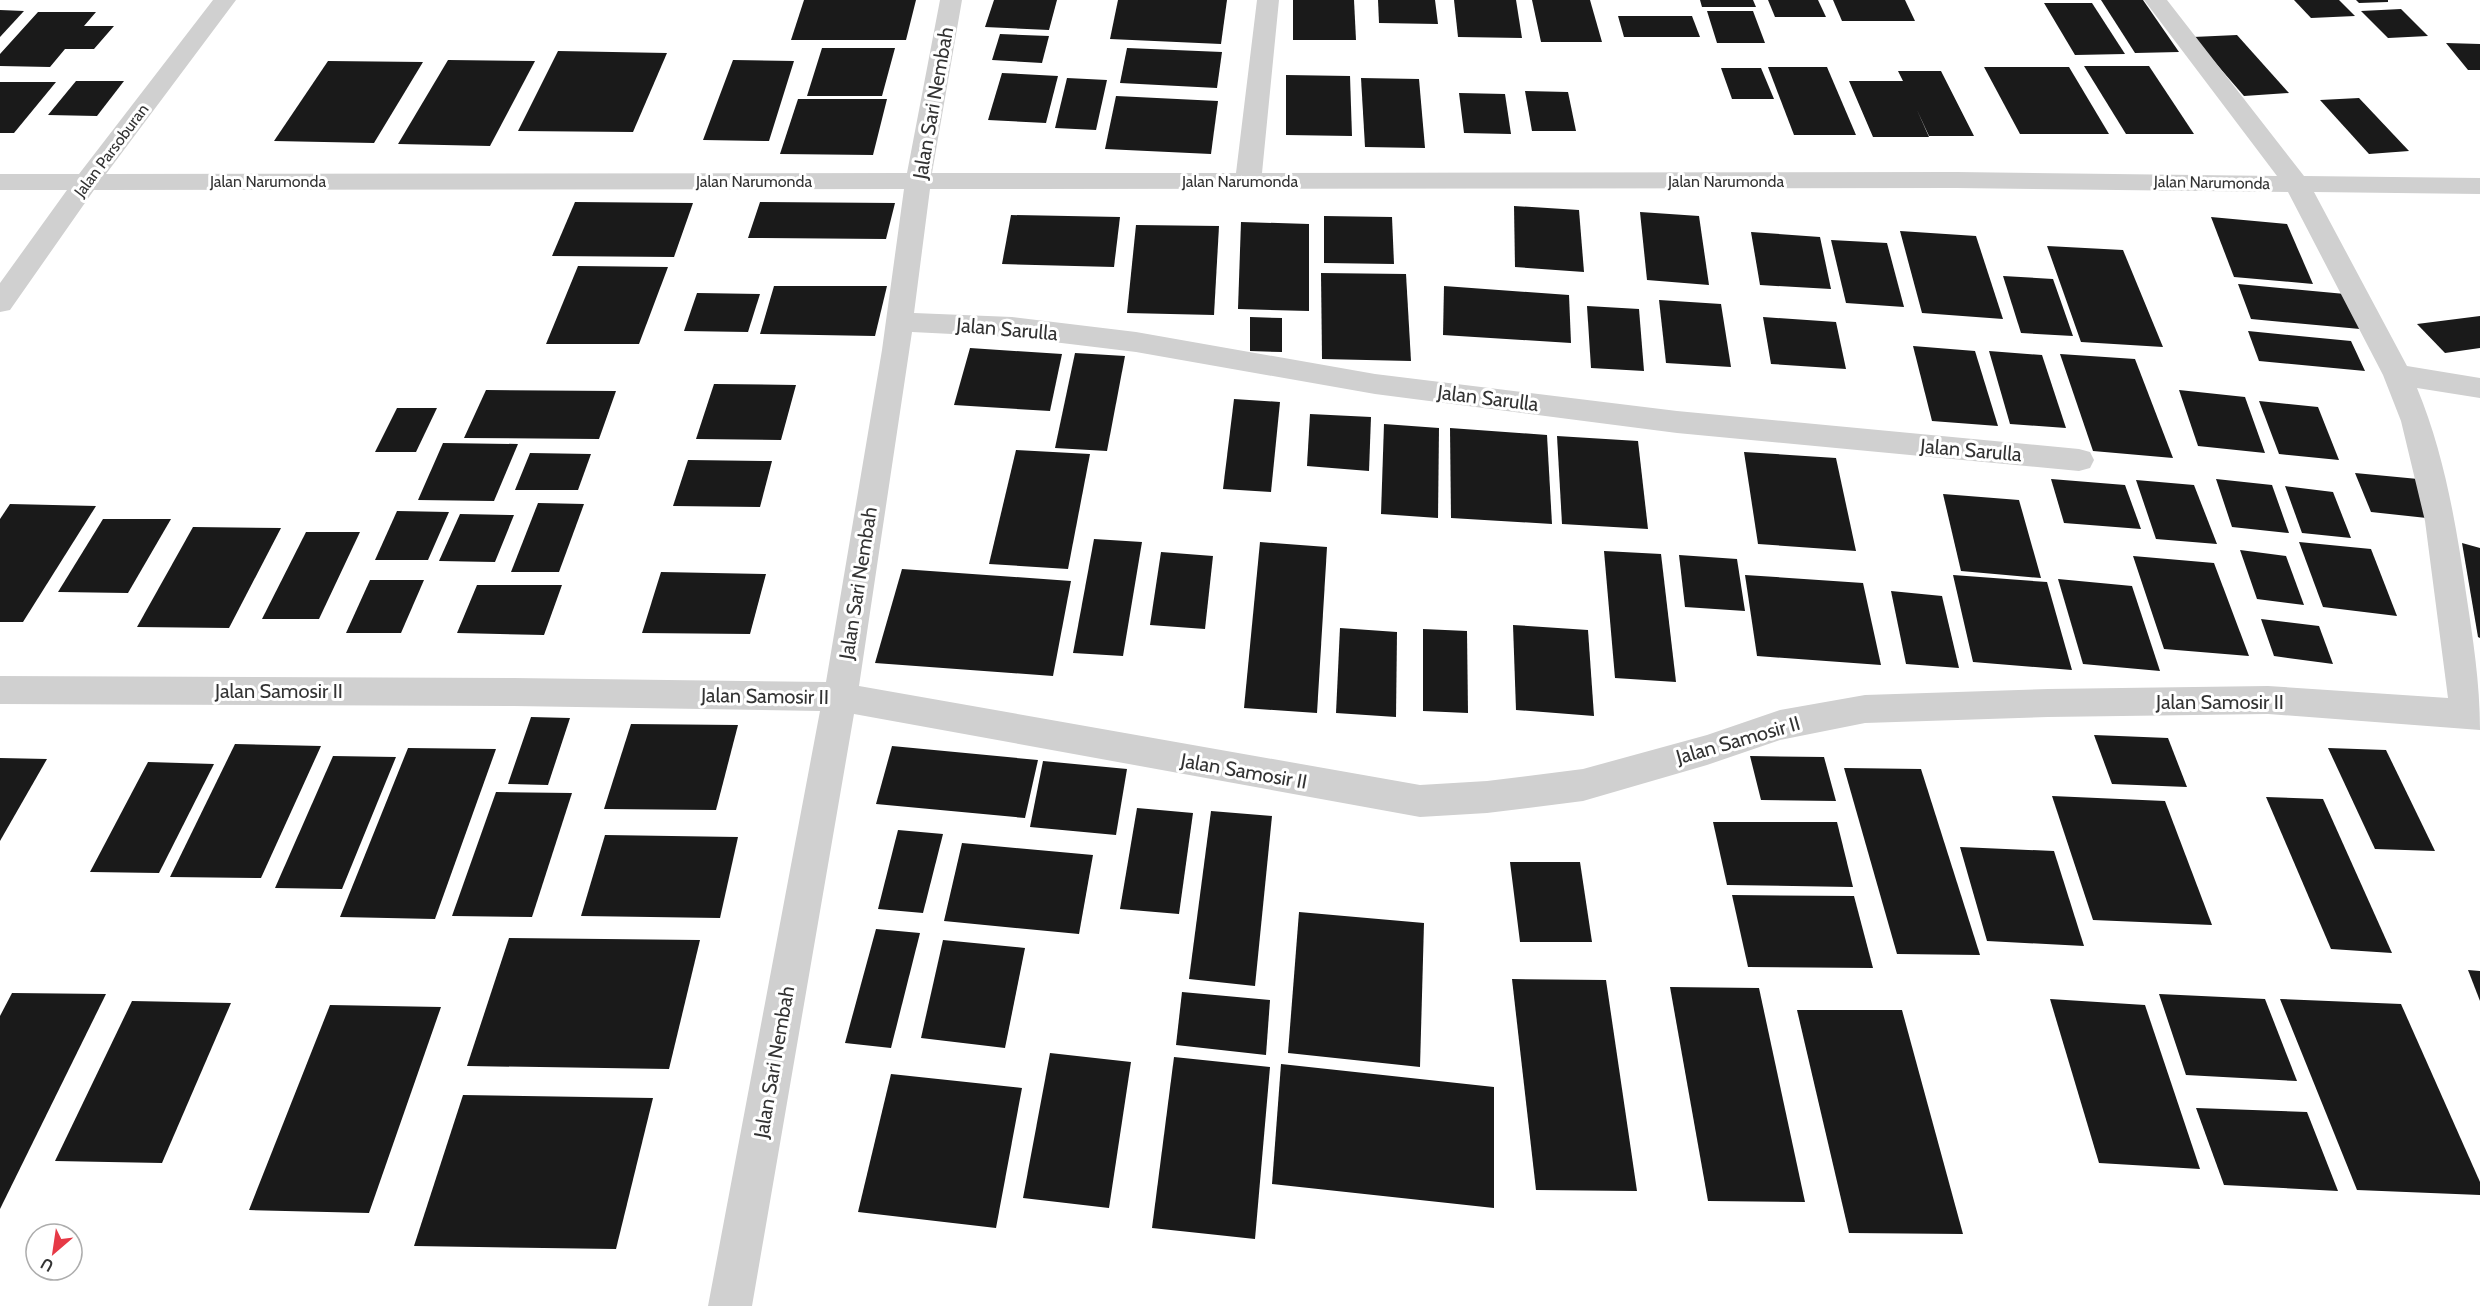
<svg xmlns="http://www.w3.org/2000/svg" width="2480" height="1306" viewBox="0 0 2480 1306" font-family="Cabin,sans-serif">
  <style>
    .building { fill: #1a1a1a }
    .lines { fill: none; stroke-linecap: round; stroke-linejoin: round }
    .minor { fill: #d0d0d0; fill-rule: evenodd }
    .labels { text-anchor: middle; stroke-width: 6; stroke-linejoin: round; paint-order: stroke }
    .far-street-label { font-size: 16px; fill: #333; stroke: #fff }
    .street-label { font-size: 20px; fill: #333; stroke: #fff }
  </style>
  <rect width="100%" height="100%" fill="#fff"/>
  <g class="building">
    <path d="M 804,0 L 916,0 L 906,40 L 791,40 Z"/>
    <path d="M 994,0 L 1057,0 L 1049,30 L 985,27 Z"/>
    <path d="M 1118,0 L 1227,0 L 1221,44 L 1110,39 Z"/>
    <path d="M 1293,0 L 1354,0 L 1356,40 L 1293,40 Z"/>
    <path d="M 1378,0 L 1435,0 L 1438,24 L 1379,23 Z"/>
    <path d="M 1454,0 L 1516,0 L 1522,38 L 1458,37 Z"/>
    <path d="M 1532,0 L 1590,0 L 1602,42 L 1541,42 Z"/>
    <path d="M 1700,0 L 1753,0 L 1756,7 L 1702,7 Z"/>
    <path d="M 1768,0 L 1818,0 L 1826,17 L 1775,17 Z"/>
    <path d="M 1833,0 L 1905,0 L 1915,21 L 1842,21 Z"/>
    <path d="M 2101,0 L 2143,0 L 2179,52 L 2135,53 Z"/>
    <path d="M 2294,0 L 2339,0 L 2355,16 L 2311,18 Z"/>
    <path d="M 2356,0 L 2388,0 L 2388,2 L 2359,3 Z"/>
    <path d="M 2044,3 L 2092,3 L 2125,54 L 2075,55 Z"/>
    <path d="M 2401,9 L 2428,36 L 2388,38 L 2361,11 Z"/>
    <path d="M 0,10 L 24,11 L 0,37 Z"/>
    <path d="M 1707,11 L 1753,11 L 1765,43 L 1717,43 Z"/>
    <path d="M 38,12 L 96,12 L 84,26 L 114,26 L 94,49 L 65,49 L 50,67 L 0,66 L 0,54 Z"/>
    <path d="M 1618,16 L 1692,16 L 1700,37 L 1624,37 Z"/>
    <path d="M 1000,34 L 1049,36 L 1042,63 L 992,60 Z"/>
    <path d="M 2237,35 L 2289,93 L 2244,96 L 2193,37 Z"/>
    <path d="M 2446,43 L 2480,44 L 2480,70 L 2468,70 Z"/>
    <path d="M 822,48 L 895,48 L 882,96 L 807,96 Z"/>
    <path d="M 1127,48 L 1222,52 L 1217,88 L 1120,83 Z"/>
    <path d="M 558,51 L 667,53 L 633,132 L 518,131 Z"/>
    <path d="M 448,60 L 535,61 L 490,146 L 398,144 Z"/>
    <path d="M 733,60 L 794,61 L 769,141 L 703,140 Z"/>
    <path d="M 328,61 L 423,62 L 374,143 L 274,141 Z"/>
    <path d="M 2084,66 L 2149,66 L 2194,134 L 2126,134 Z"/>
    <path d="M 1768,67 L 1827,67 L 1856,135 L 1794,135 Z"/>
    <path d="M 1984,67 L 2069,67 L 2109,134 L 2020,134 Z"/>
    <path d="M 1721,68 L 1761,68 L 1774,99 L 1732,99 Z"/>
    <path d="M 1898,71 L 1941,71 L 1974,136 L 1929,136 L 1917,110 L 1929,137 L 1873,137 L 1849,81 L 1903,81 Z"/>
    <path d="M 1002,73 L 1058,76 L 1046,123 L 988,120 Z"/>
    <path d="M 1286,75 L 1350,76 L 1352,136 L 1286,135 Z"/>
    <path d="M 1067,78 L 1107,80 L 1096,130 L 1055,128 Z"/>
    <path d="M 1361,78 L 1419,79 L 1425,148 L 1365,147 Z"/>
    <path d="M 76,81 L 124,81 L 97,116 L 48,115 Z"/>
    <path d="M 0,82 L 56,82 L 14,133 L 0,133 Z"/>
    <path d="M 1525,91 L 1568,92 L 1576,131 L 1532,131 Z"/>
    <path d="M 1459,93 L 1505,94 L 1511,134 L 1464,133 Z"/>
    <path d="M 1116,96 L 1218,101 L 1211,154 L 1105,149 Z"/>
    <path d="M 2359,98 L 2409,151 L 2369,154 L 2320,100 Z"/>
    <path d="M 798,99 L 887,99 L 873,155 L 780,154 Z"/>
    <path d="M 575,202 L 693,203 L 674,257 L 552,256 Z"/>
    <path d="M 760,202 L 895,203 L 886,239 L 748,238 Z"/>
    <path d="M 1514,206 L 1579,210 L 1584,272 L 1515,267 Z"/>
    <path d="M 1640,212 L 1699,216 L 1709,285 L 1647,280 Z"/>
    <path d="M 1011,215 L 1120,217 L 1114,267 L 1002,264 Z"/>
    <path d="M 1324,216 L 1392,217 L 1394,264 L 1324,263 Z"/>
    <path d="M 2211,217 L 2287,224 L 2313,284 L 2234,277 Z"/>
    <path d="M 1241,222 L 1309,224 L 1309,311 L 1238,309 Z"/>
    <path d="M 1136,225 L 1219,226 L 1214,315 L 1127,313 Z"/>
    <path d="M 1900,231 L 1976,236 L 2003,319 L 1922,313 Z"/>
    <path d="M 1751,232 L 1820,237 L 1831,289 L 1760,285 Z"/>
    <path d="M 1831,240 L 1887,243 L 1904,307 L 1846,303 Z"/>
    <path d="M 2047,246 L 2123,250 L 2163,347 L 2081,342 Z"/>
    <path d="M 578,266 L 668,267 L 639,344 L 546,344 Z"/>
    <path d="M 1321,273 L 1406,274 L 1411,361 L 1322,359 Z"/>
    <path d="M 2003,276 L 2053,279 L 2073,336 L 2021,333 Z"/>
    <path d="M 2238,284 L 2345,294 L 2360,329 L 2251,319 Z"/>
    <path d="M 774,286 L 887,286 L 875,336 L 760,334 Z"/>
    <path d="M 1444,286 L 1569,295 L 1571,343 L 1443,335 Z"/>
    <path d="M 697,293 L 760,294 L 748,332 L 684,331 Z"/>
    <path d="M 1659,300 L 1721,304 L 1731,367 L 1666,363 Z"/>
    <path d="M 1587,306 L 1639,309 L 1644,371 L 1591,368 Z"/>
    <path d="M 2480,316 L 2480,348 L 2445,353 L 2417,324 Z"/>
    <path d="M 1250,317 L 1282,318 L 1282,352 L 1250,351 Z"/>
    <path d="M 1763,317 L 1836,322 L 1846,369 L 1771,364 Z"/>
    <path d="M 2248,331 L 2351,341 L 2365,371 L 2259,361 Z"/>
    <path d="M 1913,346 L 1975,351 L 1998,426 L 1932,421 Z"/>
    <path d="M 970,348 L 1062,354 L 1050,411 L 954,405 Z"/>
    <path d="M 1989,351 L 2042,355 L 2066,428 L 2010,424 Z"/>
    <path d="M 1075,353 L 1125,356 L 1107,451 L 1055,448 Z"/>
    <path d="M 2060,354 L 2135,359 L 2173,458 L 2093,451 Z"/>
    <path d="M 714,384 L 796,385 L 781,440 L 696,439 Z"/>
    <path d="M 486,390 L 616,391 L 599,439 L 464,438 Z"/>
    <path d="M 2179,390 L 2245,397 L 2265,453 L 2198,446 Z"/>
    <path d="M 1234,399 L 1280,402 L 1271,492 L 1223,489 Z"/>
    <path d="M 2259,401 L 2318,407 L 2339,460 L 2279,454 Z"/>
    <path d="M 397,408 L 437,408 L 416,452 L 375,452 Z"/>
    <path d="M 1310,414 L 1371,417 L 1369,471 L 1307,466 Z"/>
    <path d="M 1384,424 L 1439,428 L 1438,518 L 1381,514 Z"/>
    <path d="M 1450,428 L 1547,435 L 1552,524 L 1451,518 Z"/>
    <path d="M 1557,436 L 1638,441 L 1648,529 L 1562,524 Z"/>
    <path d="M 443,443 L 518,444 L 494,501 L 418,500 Z"/>
    <path d="M 1016,450 L 1090,454 L 1068,569 L 989,564 Z"/>
    <path d="M 1744,452 L 1836,458 L 1856,551 L 1758,544 Z"/>
    <path d="M 530,453 L 591,454 L 578,490 L 515,490 Z"/>
    <path d="M 688,460 L 772,461 L 760,507 L 673,506 Z"/>
    <path d="M 2355,473 L 2418,479 L 2436,519 L 2371,512 Z"/>
    <path d="M 2051,479 L 2125,485 L 2141,529 L 2064,523 Z"/>
    <path d="M 2216,479 L 2272,485 L 2289,533 L 2232,527 Z"/>
    <path d="M 2136,480 L 2194,485 L 2217,544 L 2156,539 Z"/>
    <path d="M 2285,486 L 2333,492 L 2351,538 L 2302,533 Z"/>
    <path d="M 1943,494 L 2019,500 L 2041,578 L 1961,571 Z"/>
    <path d="M 538,503 L 584,504 L 559,572 L 511,572 Z"/>
    <path d="M 10,504 L 96,506 L 23,622 L 0,622 L 0,519 Z"/>
    <path d="M 397,511 L 449,512 L 428,560 L 375,560 Z"/>
    <path d="M 460,514 L 514,515 L 495,562 L 439,561 Z"/>
    <path d="M 103,519 L 171,519 L 128,593 L 58,592 Z"/>
    <path d="M 193,527 L 281,528 L 229,628 L 137,627 Z"/>
    <path d="M 306,532 L 360,532 L 319,619 L 262,619 Z"/>
    <path d="M 1094,539 L 1142,542 L 1123,656 L 1073,653 Z"/>
    <path d="M 1260,542 L 1327,547 L 1317,713 L 1244,708 Z"/>
    <path d="M 2299,542 L 2371,549 L 2397,616 L 2323,607 Z"/>
    <path d="M 2462,543 L 2480,548 L 2480,638 L 2478,637 Z"/>
    <path d="M 2240,550 L 2286,556 L 2304,605 L 2257,599 Z"/>
    <path d="M 1604,551 L 1661,554 L 1676,682 L 1615,678 Z"/>
    <path d="M 1161,552 L 1213,556 L 1205,629 L 1150,625 Z"/>
    <path d="M 1679,555 L 1737,559 L 1745,611 L 1685,607 Z"/>
    <path d="M 2133,556 L 2214,563 L 2249,656 L 2164,649 Z"/>
    <path d="M 902,569 L 1071,581 L 1053,676 L 875,663 Z"/>
    <path d="M 661,572 L 766,574 L 750,634 L 642,633 Z"/>
    <path d="M 1745,575 L 1863,583 L 1881,665 L 1757,656 Z"/>
    <path d="M 1953,575 L 2047,582 L 2072,670 L 1973,662 Z"/>
    <path d="M 2058,579 L 2132,586 L 2160,671 L 2083,664 Z"/>
    <path d="M 370,580 L 424,580 L 401,633 L 346,633 Z"/>
    <path d="M 477,585 L 562,585 L 544,635 L 457,633 Z"/>
    <path d="M 1891,591 L 1942,596 L 1959,668 L 1906,664 Z"/>
    <path d="M 2261,619 L 2319,626 L 2333,664 L 2274,656 Z"/>
    <path d="M 1513,625 L 1588,630 L 1594,716 L 1516,710 Z"/>
    <path d="M 1340,628 L 1397,632 L 1396,717 L 1336,713 Z"/>
    <path d="M 1423,629 L 1467,631 L 1468,713 L 1423,711 Z"/>
    <path d="M 531,717 L 570,718 L 548,785 L 508,784 Z"/>
    <path d="M 631,724 L 738,725 L 716,810 L 604,809 Z"/>
    <path d="M 2094,735 L 2168,738 L 2187,787 L 2112,784 Z"/>
    <path d="M 235,744 L 321,746 L 261,878 L 170,877 Z"/>
    <path d="M 892,746 L 1038,760 L 1025,818 L 876,804 Z"/>
    <path d="M 408,748 L 496,749 L 435,919 L 340,917 Z"/>
    <path d="M 2328,748 L 2386,750 L 2435,851 L 2375,849 Z"/>
    <path d="M 333,756 L 396,757 L 342,889 L 275,888 Z"/>
    <path d="M 1750,756 L 1824,757 L 1836,801 L 1761,800 Z"/>
    <path d="M 0,758 L 47,759 L 0,841 Z"/>
    <path d="M 1043,761 L 1127,769 L 1116,835 L 1030,827 Z"/>
    <path d="M 148,762 L 214,764 L 159,873 L 90,872 Z"/>
    <path d="M 1844,768 L 1921,769 L 1980,955 L 1897,954 Z"/>
    <path d="M 496,792 L 572,793 L 532,917 L 452,916 Z"/>
    <path d="M 2052,796 L 2165,801 L 2212,925 L 2093,920 Z"/>
    <path d="M 2266,797 L 2323,799 L 2392,953 L 2331,949 Z"/>
    <path d="M 1137,808 L 1193,813 L 1179,914 L 1120,909 Z"/>
    <path d="M 1211,811 L 1272,816 L 1255,986 L 1189,979 Z"/>
    <path d="M 1713,822 L 1837,822 L 1853,887 L 1727,885 Z"/>
    <path d="M 898,830 L 943,834 L 923,913 L 878,909 Z"/>
    <path d="M 605,835 L 738,837 L 720,918 L 581,916 Z"/>
    <path d="M 962,843 L 1093,855 L 1079,934 L 944,921 Z"/>
    <path d="M 1960,847 L 2054,851 L 2084,946 L 1987,941 Z"/>
    <path d="M 1510,862 L 1580,862 L 1592,942 L 1520,942 Z"/>
    <path d="M 1732,895 L 1854,896 L 1873,968 L 1748,967 Z"/>
    <path d="M 1299,912 L 1424,923 L 1420,1067 L 1288,1053 Z"/>
    <path d="M 876,929 L 920,933 L 891,1048 L 845,1043 Z"/>
    <path d="M 509,938 L 700,940 L 669,1069 L 467,1066 Z"/>
    <path d="M 943,940 L 1025,948 L 1005,1048 L 921,1038 Z"/>
    <path d="M 2468,970 L 2480,971 L 2480,1001 Z"/>
    <path d="M 1512,979 L 1606,980 L 1637,1191 L 1536,1190 Z"/>
    <path d="M 1670,987 L 1759,988 L 1805,1202 L 1708,1201 Z"/>
    <path d="M 1182,992 L 1270,1000 L 1266,1055 L 1176,1045 Z"/>
    <path d="M 12,993 L 106,994 L 0,1209 L 0,1016 Z"/>
    <path d="M 2159,994 L 2265,999 L 2297,1081 L 2186,1075 Z"/>
    <path d="M 2050,999 L 2145,1005 L 2200,1169 L 2099,1163 Z"/>
    <path d="M 2280,999 L 2401,1004 L 2480,1182 L 2480,1195 L 2357,1190 Z"/>
    <path d="M 132,1001 L 231,1003 L 162,1163 L 55,1161 Z"/>
    <path d="M 330,1005 L 441,1007 L 369,1213 L 249,1210 Z"/>
    <path d="M 1797,1010 L 1902,1010 L 1963,1234 L 1849,1233 Z"/>
    <path d="M 1050,1053 L 1131,1062 L 1109,1208 L 1023,1198 Z"/>
    <path d="M 1174,1057 L 1270,1067 L 1255,1239 L 1152,1228 Z"/>
    <path d="M 1281,1064 L 1494,1087 L 1494,1208 L 1272,1184 Z"/>
    <path d="M 891,1074 L 1022,1088 L 996,1228 L 858,1212 Z"/>
    <path d="M 463,1095 L 653,1098 L 616,1249 L 414,1246 Z"/>
    <path d="M 2196,1108 L 2307,1112 L 2338,1191 L 2224,1185 Z"/>
  </g>
  <g class="lines">
    <path class="minor" d="M 213,0 L 236,0 L 106,174 L 907,173 L 940,0 L 962,0 L 932,173 L 1236,173 L 1257,0 L 1279,0 L 1262,173 L 1956,172 L 2277,176 L 2144,0 L 2167,0 L 2304,176 L 2480,178 L 2480,194 L 2314,192 L 2407,366 L 2480,378 L 2480,398 L 2417,388 C 2444,453 2456,523 2466,593 C 2473,639 2480,683 2480,730 L 2268,714 L 2048,717 L 1865,723 L 1780,740 L 1707,765 L 1583,801 L 1487,813 L 1420,817 L 854,714 L 752,1306 L 708,1306 L 820,711 L 514,706 L 0,704 L 0,676 L 514,678 L 826,682 L 882,350 L 904,189 L 94,190 L 10,310 L 0,312 L 0,283 L 67,190 L 0,190 L 0,174 L 79,174 ZM 1956,188 L 2288,192 L 2383,375 L 2401,421 L 2425,521 L 2448,698 L 2268,686 L 2048,689 L 1865,695 L 1780,710 L 1707,735 L 1583,769 L 1487,781 L 1420,785 L 859,686 L 912,332 L 1012,337 L 1136,352 L 1375,394 L 1677,433 L 2079,471 L 2090,468 L 2094,460 L 2090,452 L 2079,449 L 1677,411 L 1375,374 L 1136,332 L 1012,317 L 914,313 L 930,189 Z"/>
  </g>
  <g class="labels">
    <g class="far-street-label">
      <text transform="translate(111 150) rotate(-53)" y="6">Jalan Parsoburan</text>
      <text x="268" y="187">Jalan Narumonda</text>
      <text x="754" y="187">Jalan Narumonda</text>
      <text x="1240" y="187">Jalan Narumonda</text>
      <text x="1726" y="187">Jalan Narumonda</text>
      <text transform="translate(2212 182) rotate(1)" y="6">Jalan Narumonda</text>
    </g>
    <g class="street-label">
      <text transform="translate(933 103) rotate(-80)" y="7">Jalan Sari Nembah</text>
      <text transform="translate(1007 329) rotate(5)" y="7">Jalan Sarulla</text>
      <text transform="translate(1488 398) rotate(7)" y="7">Jalan Sarulla</text>
      <text transform="translate(1971 450) rotate(5)" y="7">Jalan Sarulla</text>
      <text transform="translate(858 583) rotate(-81)" y="7">Jalan Sari Nembah</text>
      <text x="279" y="698">Jalan Samosir II</text>
      <text transform="translate(765 696) rotate(1)" y="7">Jalan Samosir II</text>
      <text x="2220" y="709">Jalan Samosir II</text>
      <text transform="translate(1738 740) rotate(-16)" y="7">Jalan Samosir II</text>
      <text transform="translate(1244 771) rotate(10)" y="7">Jalan Samosir II</text>
      <text transform="translate(774 1062) rotate(-80)" y="7">Jalan Sari Nembah</text>
    </g>
  </g>
  <g transform="translate(54 1252) rotate(209)"><circle r="28" fill="#ffffff" stroke="#adadad" stroke-width="1.5"/>
  <path d="M0-4.5L10 22L0 15L-10 22Z" fill="#e63946"/>
  <text y="-9" font-size="16" font-weight="bold" text-anchor="middle" fill="#333333">U</text>
  </g>
</svg>
